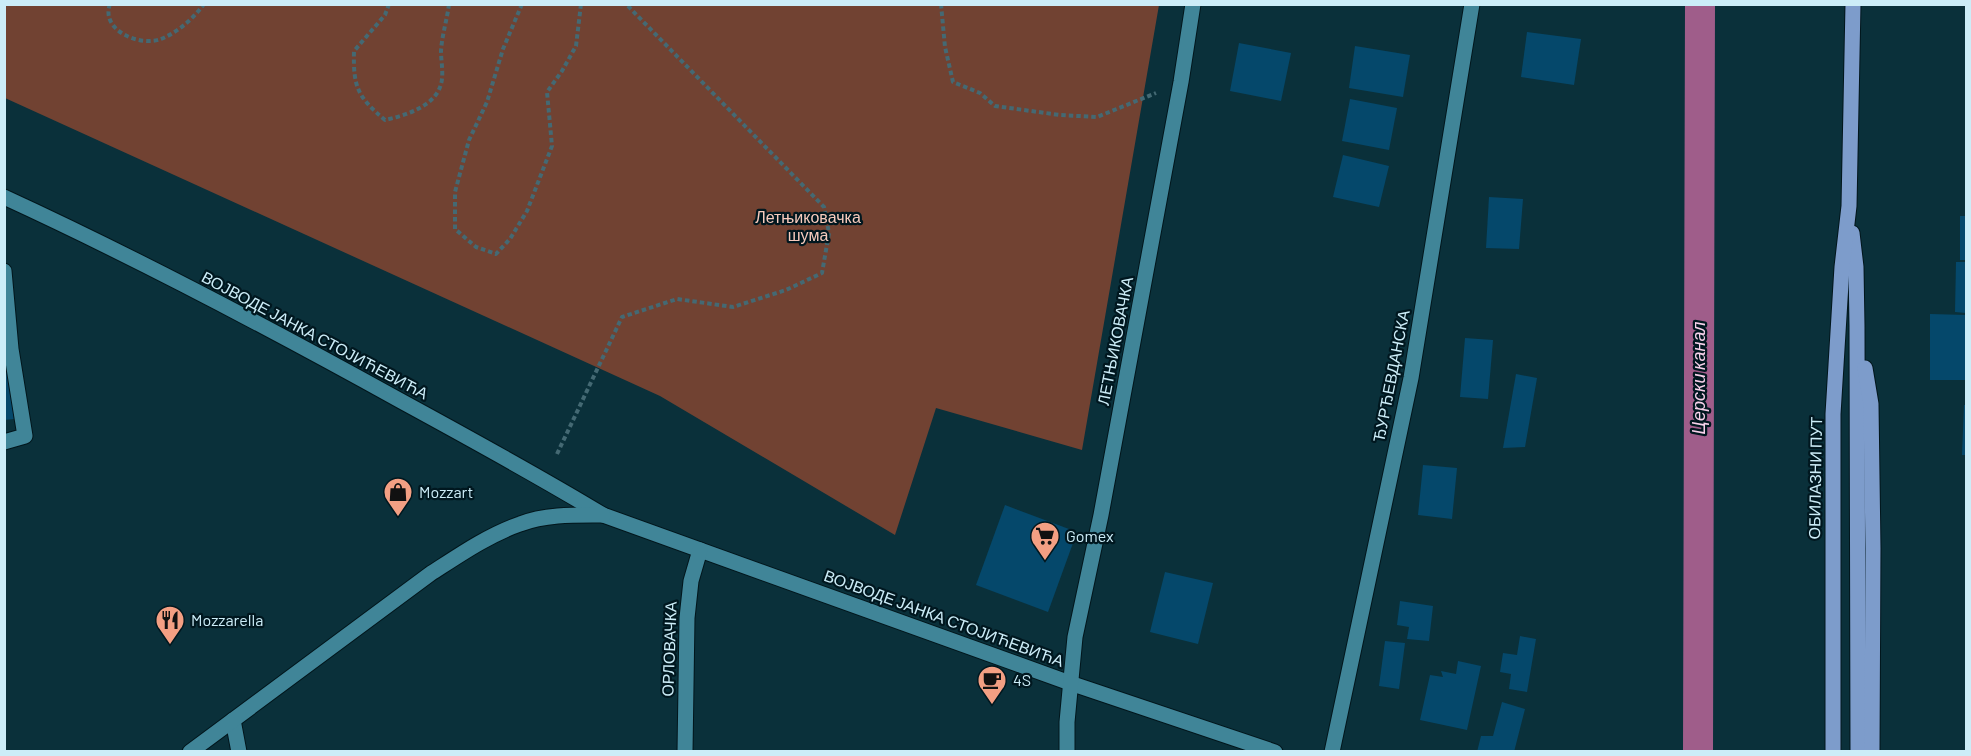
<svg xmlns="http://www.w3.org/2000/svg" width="1971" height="756" viewBox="0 0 1971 756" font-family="Barlow,sans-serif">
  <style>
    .green { fill: #714232 }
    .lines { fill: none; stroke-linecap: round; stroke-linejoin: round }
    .canal { stroke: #9f5d8a; stroke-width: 30 }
    .building { fill: #05486b }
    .minor-casing { stroke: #02161c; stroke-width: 17 }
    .major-casing { stroke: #02161c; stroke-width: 17 }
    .path { stroke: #446973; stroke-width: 4; stroke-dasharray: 4.5 3; stroke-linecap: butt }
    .minor { stroke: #408598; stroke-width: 15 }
    .major { stroke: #7d9ccb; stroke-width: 15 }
    .labels { text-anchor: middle; stroke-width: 4.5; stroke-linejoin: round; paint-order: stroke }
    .park-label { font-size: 16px; fill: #f7cbbd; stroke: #00171f }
    .street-label { font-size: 16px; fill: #ccedf8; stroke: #00171f }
    .poi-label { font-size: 16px; fill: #ccedf8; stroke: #00171f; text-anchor: start }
    .water-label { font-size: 18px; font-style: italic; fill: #f8d2eb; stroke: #00171f }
  </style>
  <rect width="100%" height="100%" fill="#0a303a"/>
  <path class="green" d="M 5,4 L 1159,5 L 1082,450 L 936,408 L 895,535 L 660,396 L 5,98 Z"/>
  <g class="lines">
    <path class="canal" d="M 1698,752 L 1700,4"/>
  </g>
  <g class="building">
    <path d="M 1527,32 L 1581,39 L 1574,85 L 1521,77 Z"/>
    <path d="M 1239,43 L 1291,53 L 1281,101 L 1230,91 Z"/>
    <path d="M 1355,46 L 1410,55 L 1403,97 L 1349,88 Z"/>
    <path d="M 1350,99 L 1397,108 L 1389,150 L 1342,141 Z"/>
    <path d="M 1343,155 L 1389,166 L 1379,207 L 1333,197 Z"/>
    <path d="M 1489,197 L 1523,199 L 1519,249 L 1486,248 Z"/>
    <rect x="1960" y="216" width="6" height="44"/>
    <path d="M 1956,262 L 1966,262 L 1966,313 L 1955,312 Z"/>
    <path d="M 1930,314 L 1966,315 L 1966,380 L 1930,380 Z"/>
    <path d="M 1465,338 L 1493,340 L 1488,399 L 1460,397 Z"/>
    <path d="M 8,366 L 14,419 L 4,420 L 4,367 Z"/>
    <path d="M 1516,374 L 1537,378 L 1525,447 L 1503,448 Z"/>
    <path d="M 1964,405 L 1966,405 L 1966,455 L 1962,455 Z"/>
    <path d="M 1423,465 L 1457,468 L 1452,519 L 1418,515 Z"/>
    <path d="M 1005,505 L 1077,532 L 1048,612 L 976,585 Z"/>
    <path d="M 1165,572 L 1213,583 L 1198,644 L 1150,632 Z"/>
    <path d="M 1400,601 L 1433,606 L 1429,641 L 1407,639 L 1409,627 L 1397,625 Z"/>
    <path d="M 1520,636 L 1536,639 L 1527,692 L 1509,689 L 1511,674 L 1500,672 L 1503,653 L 1517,655 Z"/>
    <path d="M 1385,641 L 1405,643 L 1399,689 L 1379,686 Z"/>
    <path d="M 1458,661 L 1481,666 L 1467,730 L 1420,720 L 1430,675 L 1443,677 L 1441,671 L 1456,674 Z"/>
    <path d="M 1502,702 L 1525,709 L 1514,752 L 1477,752 L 1481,736 L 1493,736 Z"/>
  </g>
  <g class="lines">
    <g class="minor-casing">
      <g id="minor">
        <path d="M 4,197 C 139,259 271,329 401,401 C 469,438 537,475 603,515 L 1070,683 L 1275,752"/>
        <path d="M 4,271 L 11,349 L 25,436 L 4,442"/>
        <path d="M 233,720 L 239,752"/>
        <path d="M 190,752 L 430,574 C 458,556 488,535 520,524 C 546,514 576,515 603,515"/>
        <path d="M 685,752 L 687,618 L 691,581 L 700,550"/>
        <path d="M 1067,752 L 1067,722 L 1075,637 L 1101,515 L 1181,82 L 1193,4"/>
        <path d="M 1332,752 L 1411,378 L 1472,4"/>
      </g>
    </g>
    <g class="major-casing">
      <g id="major">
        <path d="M 1852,233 L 1856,267 L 1857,326 L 1858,752"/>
        <path d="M 1865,368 L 1871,404 L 1873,548 L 1872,752"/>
        <path d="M 1833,752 L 1833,414 L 1842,267 L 1849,206 L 1853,4"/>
      </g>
    </g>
    <g class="path">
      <path d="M 110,4 C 100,31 141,47 161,39 C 178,32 193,19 204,4"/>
      <path d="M 389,4 L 385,15 L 354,51 C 353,88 358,97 385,120 C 406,115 439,106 442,79 C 443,70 441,60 441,51 C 442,35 447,20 449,4"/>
      <path d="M 522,4 L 503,49 L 487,102 L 469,140 L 455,192 L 455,229 L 476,247 L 496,254 L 510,239 L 527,211 L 552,146 L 547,92 L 562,71 L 576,46 L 581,4"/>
      <path d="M 941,4 L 945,47 L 953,82 L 980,93 L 995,106 L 1060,115 L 1097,117 L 1156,93"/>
      <path d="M 557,454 L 622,317 L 677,299 L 733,307 L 786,290 L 822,273 L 829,233 L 824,207 L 626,4"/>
    </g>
    <use href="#minor" class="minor"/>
    <use href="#major" class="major"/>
  </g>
  <defs>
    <g id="shop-pin" transform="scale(1.5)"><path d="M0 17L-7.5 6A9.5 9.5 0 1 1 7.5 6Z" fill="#f39f83" stroke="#00171f"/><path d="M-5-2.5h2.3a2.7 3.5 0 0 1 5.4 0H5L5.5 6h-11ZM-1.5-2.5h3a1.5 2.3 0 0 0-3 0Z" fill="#111"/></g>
    <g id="supermarket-pin" transform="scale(1.5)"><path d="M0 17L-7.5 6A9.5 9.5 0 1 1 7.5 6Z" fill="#f39f83" stroke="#00171f"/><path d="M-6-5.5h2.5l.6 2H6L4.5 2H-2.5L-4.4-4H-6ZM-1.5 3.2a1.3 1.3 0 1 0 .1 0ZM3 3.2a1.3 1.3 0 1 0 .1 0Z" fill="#111"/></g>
    <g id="restaurant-pin" transform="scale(1.5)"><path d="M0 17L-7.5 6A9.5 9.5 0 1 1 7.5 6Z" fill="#f39f83" stroke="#00171f"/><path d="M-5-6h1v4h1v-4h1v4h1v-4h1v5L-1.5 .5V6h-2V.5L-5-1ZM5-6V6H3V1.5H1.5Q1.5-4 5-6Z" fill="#111"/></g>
    <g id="cafe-pin" transform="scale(1.5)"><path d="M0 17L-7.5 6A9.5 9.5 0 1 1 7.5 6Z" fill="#f39f83" stroke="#00171f"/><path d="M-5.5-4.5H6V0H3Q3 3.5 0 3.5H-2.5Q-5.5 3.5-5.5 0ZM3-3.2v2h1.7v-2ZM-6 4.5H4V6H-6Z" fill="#111"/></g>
  </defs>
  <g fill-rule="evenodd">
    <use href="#shop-pin" x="398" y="492"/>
    <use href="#supermarket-pin" x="1045" y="536"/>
    <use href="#restaurant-pin" x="170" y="620"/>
    <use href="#cafe-pin" x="992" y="680"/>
  </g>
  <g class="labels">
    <g class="park-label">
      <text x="808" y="223">Летњиковачка<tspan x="808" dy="18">шума</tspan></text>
    </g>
    <g class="street-label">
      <text transform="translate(315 335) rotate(28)" y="6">ВОЈВОДЕ ЈАНКА СТОЈИЋЕВИЋА</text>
      <text transform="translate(1115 341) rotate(-79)" y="6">ЛЕТЊИКОВАЧКА</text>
      <text transform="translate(1391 376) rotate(-79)" y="6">ЂУРЂЕВДАНСКА</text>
      <text transform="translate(1815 478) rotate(-89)" y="6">ОБИЛАЗНИ ПУТ</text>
      <text transform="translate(944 618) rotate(20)" y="6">ВОЈВОДЕ ЈАНКА СТОЈИЋЕВИЋА</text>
      <text transform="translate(669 649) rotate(-88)" y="6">ОРЛОВАЧКА</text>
    </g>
    <g class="poi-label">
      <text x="419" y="498">Mozzart</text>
      <text x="1066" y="542">Gomex</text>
      <text x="191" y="626">Mozzarella</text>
      <text x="1013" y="686">4S</text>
    </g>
    <g class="water-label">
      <text transform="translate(1699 378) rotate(-90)" y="6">Церски канал</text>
    </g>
  </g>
  <rect width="1971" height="756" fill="none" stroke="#ccedf8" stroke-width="12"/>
</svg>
